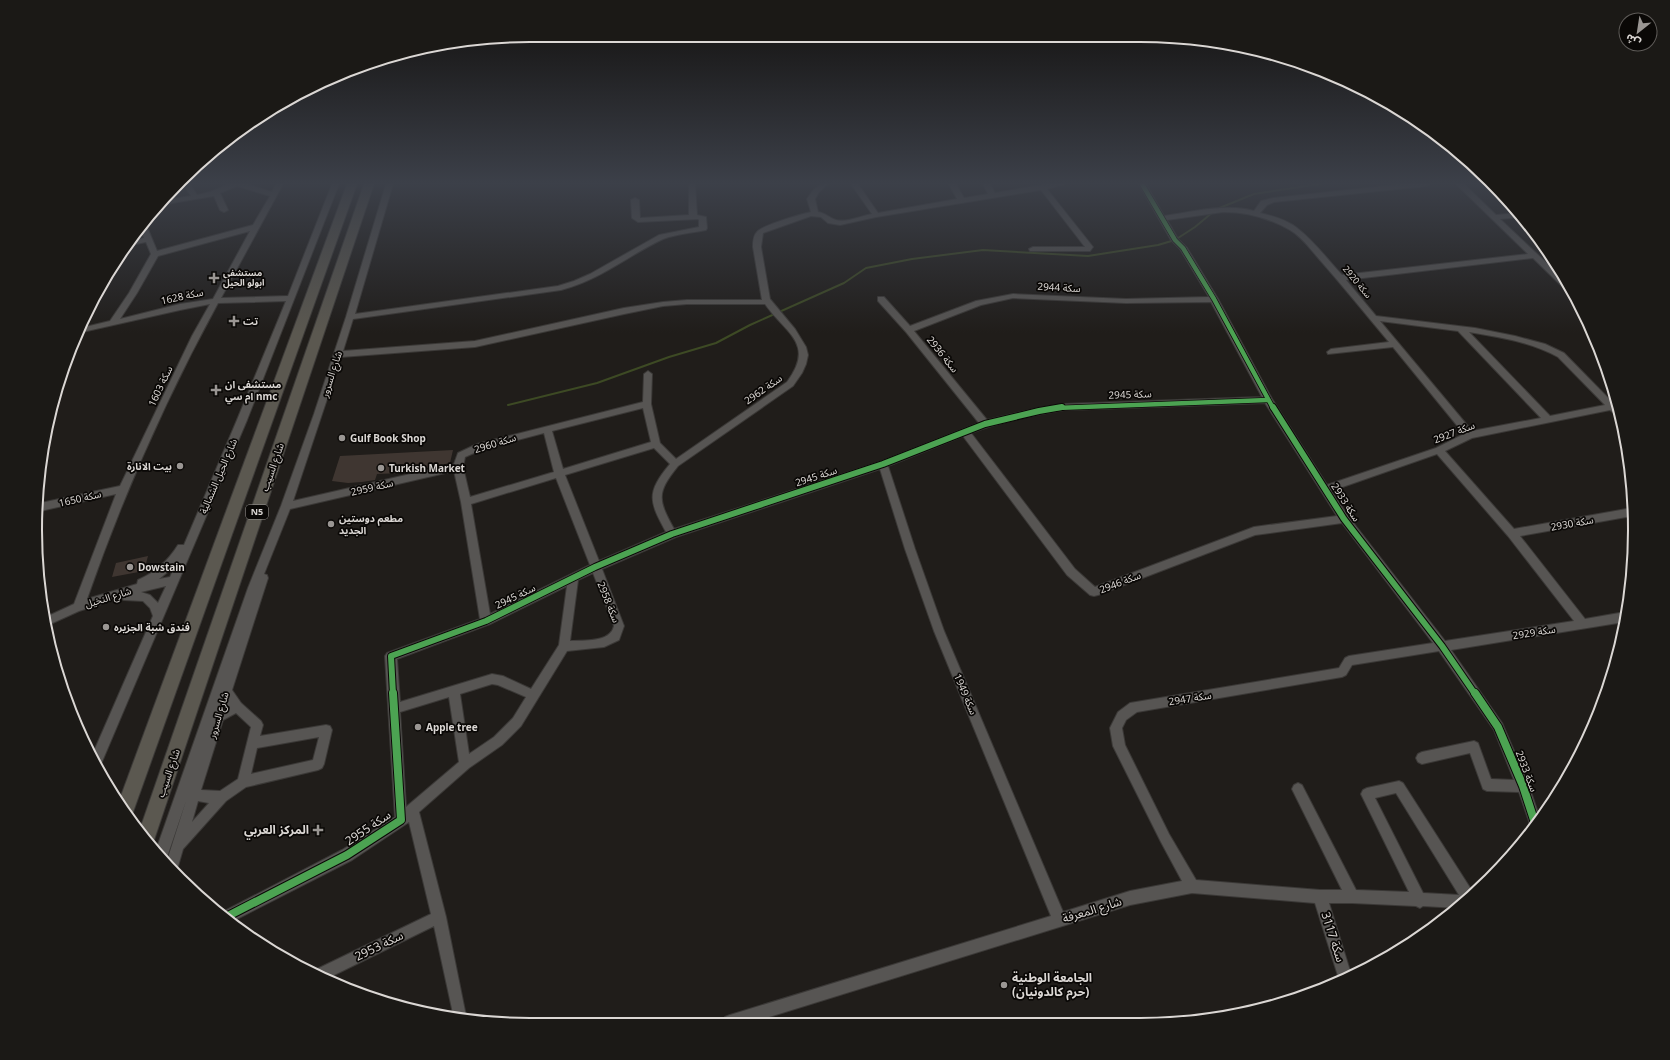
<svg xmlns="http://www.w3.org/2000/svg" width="1670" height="1060" viewBox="0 0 1670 1060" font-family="'Noto Sans','Noto Sans Arabic',sans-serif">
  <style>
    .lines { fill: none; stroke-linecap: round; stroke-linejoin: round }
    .stream { stroke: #3d4a24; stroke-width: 2 }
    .building { fill: #3f3631 }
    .minor-casing { stroke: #3b3937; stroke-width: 2 }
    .highway-casing { stroke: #3b3937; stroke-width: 2 }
    .minor { fill: #575553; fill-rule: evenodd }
    .highway { fill: #5b5850; fill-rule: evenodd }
    .cycleway-far2-casing { stroke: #0a0806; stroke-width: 6 }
    .cycleway-far1-casing { stroke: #0a0806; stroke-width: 8 }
    .cycleway-casing { stroke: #0a0806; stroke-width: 10 }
    .cycleway-far2 { stroke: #4ca352; stroke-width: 4.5 }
    .cycleway-far1 { stroke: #4ca352; stroke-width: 6 }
    .cycleway { stroke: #4ca352; stroke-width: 8 }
    .poi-dot { fill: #9a9693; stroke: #0a0806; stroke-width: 1.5 }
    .labels { text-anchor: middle; stroke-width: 3.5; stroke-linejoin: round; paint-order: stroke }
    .far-poi-label { font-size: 9px; font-weight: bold; fill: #dbd7d4; stroke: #0a0806; text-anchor: start }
    .far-street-label { font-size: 9px; fill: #dbd7d4; stroke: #0a0806 }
    .shield { fill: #0a0806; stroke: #9c9996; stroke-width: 1 }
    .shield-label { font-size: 9px; font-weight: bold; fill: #dbd7d4 }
    .street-label { font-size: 10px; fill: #dbd7d4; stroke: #0a0806 }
    .poi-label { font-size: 10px; font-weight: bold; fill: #dbd7d4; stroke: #0a0806; text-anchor: start }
    .near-street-label { font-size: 12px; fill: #dbd7d4; stroke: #0a0806 }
    .near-poi-label { font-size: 12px; font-weight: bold; fill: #dbd7d4; stroke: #0a0806; text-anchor: end }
    .rim { fill: none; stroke: #dbd7d4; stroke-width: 2 }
  </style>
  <rect width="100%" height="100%" fill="#201d1a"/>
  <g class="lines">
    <g class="stream">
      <path d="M 1217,209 L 1254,194 L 1320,184"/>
      <path d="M 508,405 L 597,383 L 669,357 L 716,343 L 750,325 L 844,283 L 866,268 L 912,259 L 983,250 L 1088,256 L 1158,245 L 1175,240 L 1195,227 L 1213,212"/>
    </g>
  </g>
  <g class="building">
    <path d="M 453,450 L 450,463 L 402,473 L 377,474 L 375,480 L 362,482 L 348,483 L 332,481 L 340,456 Z"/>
    <path d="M 148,556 L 144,571 L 112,577 L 116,563 Z"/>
  </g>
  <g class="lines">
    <g class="minor-casing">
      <g id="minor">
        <path d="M 183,184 L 190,184 L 197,195 L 210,192 L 229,184 L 247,184 L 272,192 L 276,184 L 283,184 L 221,298 L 288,296 L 332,184 L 339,184 L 247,420 L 101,764 L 97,769 L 91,758 L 153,616 L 150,608 L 143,601 L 124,600 L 120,598 L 79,611 L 46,626 L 44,618 L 74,604 L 116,494 L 36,512 L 36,504 L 120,486 L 192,336 L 210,304 L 180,310 L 78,333 L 81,328 L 110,321 L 129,293 L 151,254 L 146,242 L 126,246 L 129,241 L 144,238 L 139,226 L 145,222 L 157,251 L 253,225 L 270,196 L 237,186 L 220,193 L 228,210 L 224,212 L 220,210 L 214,196 L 160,205 L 164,200 L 191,196 ZM 250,231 L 213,299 L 180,304 L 120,319 L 137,293 L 158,256 ZM 286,301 L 237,420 L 184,545 L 178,545 C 168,561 156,572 138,580 L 137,584 L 87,599 C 122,498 166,398 218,303 ZM 175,566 L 170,577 L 159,579 ZM 166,586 L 158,603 L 150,595 L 141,592 Z"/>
        <path d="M 386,184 L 393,184 L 355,314 L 558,286 L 574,281 L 590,274 L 659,235 L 699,227 L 699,220 L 698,219 L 638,222 L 632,218 L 631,200 L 635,198 L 639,200 L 640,218 L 689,215 L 689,184 L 695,184 L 697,215 L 706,217 L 707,228 L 706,230 C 692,233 676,234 663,239 C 627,256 602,279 561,290 L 353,319 L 343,351 L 475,341 L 624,308 L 663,302 L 687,300 L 762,300 L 753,247 C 753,242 753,236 757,232 C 762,225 802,214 811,212 L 807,199 C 813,190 817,184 828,184 L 819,192 L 815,199 L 818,212 C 826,213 829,218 836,220 C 846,223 861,216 872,214 L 851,184 L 858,184 L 878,213 L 957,199 L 949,184 L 956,184 L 964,198 L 988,194 L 983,184 L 990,184 L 995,193 L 1047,184 L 1065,184 L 1047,189 L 1093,247 L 1090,251 L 1030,251 L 1029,249 L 1033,247 L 1085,247 L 1041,190 L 876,217 L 840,225 L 828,223 L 821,217 L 811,216 L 763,233 L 761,247 L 770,299 L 795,329 L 806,347 L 808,355 L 806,364 L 802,373 L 793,386 L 678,466 C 656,493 658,500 674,529 L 880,462 L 979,423 L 906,332 L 878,301 L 878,297 L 884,297 L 910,326 L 976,301 L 1013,294 L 1126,299 L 1209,297 L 1180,249 L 1171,240 L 1139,184 L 1146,184 L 1164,216 C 1193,212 1226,203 1254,211 L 1261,201 L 1273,198 L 1403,184 L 1430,184 L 1427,186 L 1274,202 L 1267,205 L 1260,213 C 1273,216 1287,220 1297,228 C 1314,241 1328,260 1342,275 L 1528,254 L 1456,184 L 1464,184 L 1496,215 L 1519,213 L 1522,217 L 1500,219 L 1570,285 L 1575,295 L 1571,295 L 1533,258 L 1346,280 L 1376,316 L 1475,328 L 1515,336 L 1545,344 L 1564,353 L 1614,404 L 1616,403 L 1619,417 L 1610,410 L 1472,438 L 1445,451 L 1514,529 L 1632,508 L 1632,516 L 1520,536 L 1585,619 L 1625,612 L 1624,622 L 1451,650 L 1502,723 L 1529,786 L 1540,819 L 1533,831 L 1532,830 L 1519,792 L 1487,791 L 1483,789 L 1470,753 L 1422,764 L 1418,762 L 1416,758 L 1418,754 L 1422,752 L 1474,741 L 1478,743 L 1491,779 L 1514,780 L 1494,730 L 1439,651 L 1352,665 L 1346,675 L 1342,677 L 1137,712 L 1126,720 L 1122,728 L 1125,745 L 1169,834 L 1196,880 L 1320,890 L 1342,890 L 1292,789 L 1294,785 L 1298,783 L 1302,785 L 1356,890 L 1409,892 L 1361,794 L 1363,790 L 1367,788 L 1399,781 L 1403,783 L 1474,894 L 1458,908 L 1423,906 L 1420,908 L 1416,906 L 1352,903 L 1329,903 L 1351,974 L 1339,979 L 1315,903 L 1192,893 L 1130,905 L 753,1022 L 723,1022 L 725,1017 L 730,1015 L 1051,916 L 934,631 L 905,549 L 880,469 L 676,537 L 602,569 L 624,626 L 619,640 L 604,647 L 567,651 L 521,726 L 502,745 L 469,768 L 419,812 L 446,917 L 467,1021 L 454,1018 L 434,926 L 326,979 L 314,972 L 315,970 L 431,914 L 409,822 L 352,860 L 229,923 L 219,914 L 342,850 L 395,817 L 385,656 L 387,653 L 480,619 L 461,502 L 454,471 L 290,509 L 264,574 L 267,575 L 268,578 L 232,690 L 241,703 L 261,721 L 263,725 L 260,736 L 326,725 L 330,726 L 332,730 L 324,764 L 322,768 L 318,770 L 246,787 L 226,801 L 183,849 L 176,873 L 166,864 L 186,801 L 165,863 L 155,853 L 248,588 L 281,506 L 314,414 L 346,317 ZM 1223,212 C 1247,212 1269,218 1290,230 C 1302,237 1311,250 1320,260 C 1344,287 1366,315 1389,342 L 1331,349 L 1327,352 L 1328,354 L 1393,347 L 1464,434 L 1436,448 L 1327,485 L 1272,399 L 1218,299 L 1187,248 L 1178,239 L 1167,220 ZM 1013,298 L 1126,303 L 1211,302 L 1262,397 L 1064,404 L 1039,408 L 987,420 L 914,331 L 981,305 ZM 687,304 L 765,304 C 785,333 816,343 787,382 L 676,459 L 660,443 L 651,404 L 652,374 L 648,371 L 644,374 L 643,402 L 477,444 L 458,453 L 454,464 L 293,501 L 341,357 L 475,347 L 624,314 L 663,306 ZM 1380,321 L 1458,331 L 1541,418 L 1472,431 ZM 1469,332 C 1499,337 1531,342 1558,357 L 1605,405 L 1550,416 ZM 1265,403 L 1337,516 L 1254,527 L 1095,587 L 1075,569 L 971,433 C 1001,421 1033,415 1064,410 ZM 643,408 L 651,442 L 563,469 L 552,431 ZM 544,433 L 554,472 L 470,497 L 463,467 L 465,457 L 483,449 ZM 963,436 L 1067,575 L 1090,595 L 1094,596 L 1098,595 L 1255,535 L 1342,523 L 1433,643 L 1349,656 L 1345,658 L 1339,668 L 1130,703 L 1118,712 L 1110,728 L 1113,746 L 1161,842 L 1182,881 L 1130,891 L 1063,912 L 944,631 L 915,549 L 888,466 ZM 654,448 L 670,464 C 646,493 649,501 666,532 L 599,561 L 565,475 ZM 1437,454 L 1508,536 L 1574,621 L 1445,641 L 1348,516 L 1331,491 ZM 556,478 L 590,565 L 490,614 L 471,504 ZM 593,573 L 614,626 C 610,643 584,640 570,641 L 578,580 ZM 567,586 L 559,645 L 531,689 L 503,676 L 492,674 L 400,702 L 397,659 L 490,624 ZM 492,684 L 498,685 L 526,697 L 513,718 L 494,737 L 469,754 L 460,694 ZM 449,697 L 459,762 L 406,807 L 400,712 ZM 236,713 L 251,727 L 238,779 L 220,791 L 201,790 L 223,720 ZM 319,737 L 313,760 L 251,774 L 257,748 ZM 1396,793 L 1459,895 L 1423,893 L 1375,798 ZM 198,801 L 209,803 L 192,822 Z"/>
      </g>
    </g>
    <g class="highway-casing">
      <g id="highway">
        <path d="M 347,184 L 357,184 L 133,812 L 129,819 L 118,804 Z"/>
        <path d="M 364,184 L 374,184 L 154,840 L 150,847 L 139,832 Z"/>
      </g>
    </g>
    <use href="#minor" class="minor"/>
    <use href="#highway" class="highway"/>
    <g class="cycleway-far2-casing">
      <g id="cycleway-far2">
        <path d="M 1142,184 L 1175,240 L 1183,248 L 1214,299 L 1273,408"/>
        <path d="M 1056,408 L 1268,400"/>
      </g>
    </g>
    <g class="cycleway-far1-casing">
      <g id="cycleway-far1">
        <path d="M 1273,407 L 1344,519 L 1442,646 L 1475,694"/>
        <path d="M 393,694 L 391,656 L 486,621 L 595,567 L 672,534 L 883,464 L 985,424 L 1039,411 L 1062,407"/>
      </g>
    </g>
    <g class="cycleway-casing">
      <g id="cycleway">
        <path d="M 1475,693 L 1498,727 L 1523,786 L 1536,826"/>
        <path d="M 224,918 L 347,855 L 401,820 L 393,693"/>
      </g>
    </g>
    <use href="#cycleway-far2" class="cycleway-far2"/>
    <use href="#cycleway-far1" class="cycleway-far1"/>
    <use href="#cycleway" class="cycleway"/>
  </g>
  <linearGradient id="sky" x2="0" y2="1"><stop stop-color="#12100e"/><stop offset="0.55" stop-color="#3c4049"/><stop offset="1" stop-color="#3c4049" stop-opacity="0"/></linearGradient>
  <rect width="1670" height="333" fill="url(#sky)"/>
  <g class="poi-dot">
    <path d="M212 272h4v4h4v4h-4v4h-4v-4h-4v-4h4z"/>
    <path d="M232 315h4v4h4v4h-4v4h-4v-4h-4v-4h4z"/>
    <path d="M214 384h4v4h4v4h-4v4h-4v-4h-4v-4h4z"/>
    <circle cx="342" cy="438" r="4"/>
    <circle cx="180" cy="466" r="4"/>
    <circle cx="381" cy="468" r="4"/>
    <circle cx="331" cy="524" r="4"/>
    <circle cx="130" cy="567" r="4"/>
    <circle cx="106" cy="627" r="4"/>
    <circle cx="418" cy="727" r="4"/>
    <path d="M316 824h4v4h4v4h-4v4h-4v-4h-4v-4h4z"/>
    <circle cx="1004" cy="985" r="4"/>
  </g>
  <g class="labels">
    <g class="far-poi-label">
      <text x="223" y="276">مستشفى<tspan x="223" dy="10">ابولو الحيل</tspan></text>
    </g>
    <g class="far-street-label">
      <text transform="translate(1357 282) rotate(50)" y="3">سكة 2920</text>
    </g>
    <rect class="shield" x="246" y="505" width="22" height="14" rx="3"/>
    <g class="shield-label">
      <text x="257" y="515">N5</text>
    </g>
    <g class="street-label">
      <text transform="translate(1059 287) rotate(3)" y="4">سكة 2944</text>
      <text transform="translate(182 296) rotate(-12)" y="4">سكة 1628</text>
      <text transform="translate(943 354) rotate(51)" y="4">سكة 2936</text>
      <text transform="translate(331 374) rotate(-72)" y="4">شارع السرور</text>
      <text transform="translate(160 386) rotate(-65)" y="4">سكة 1603</text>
      <text transform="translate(763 389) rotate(-35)" y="4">سكة 2962</text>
      <text transform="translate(1130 394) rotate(-2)" y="4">سكة 2945</text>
      <text transform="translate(1454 432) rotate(-21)" y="4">سكة 2927</text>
      <text transform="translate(495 443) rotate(-17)" y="4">سكة 2960</text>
      <text transform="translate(272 467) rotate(-71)" y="4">شارع السيب</text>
      <text transform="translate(218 476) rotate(-67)" y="4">شارع الحيل الشمالية</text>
      <text transform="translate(816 476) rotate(-18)" y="4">سكة 2945</text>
      <text transform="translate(372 487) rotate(-13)" y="4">سكة 2959</text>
      <text transform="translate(80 498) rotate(-13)" y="4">سكة 1650</text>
      <text transform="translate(1346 502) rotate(57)" y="4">سكة 2933</text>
      <text transform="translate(1572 523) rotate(-10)" y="4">سكة 2930</text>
      <text transform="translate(1120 582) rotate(-21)" y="4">سكة 2946</text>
      <text transform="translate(515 596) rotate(-26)" y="4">سكة 2945</text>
      <text transform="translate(108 597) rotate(-17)" y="4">شارع النخيل</text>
      <text transform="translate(609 602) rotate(68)" y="4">سكة 2958</text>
      <text transform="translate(1534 632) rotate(-9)" y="4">سكة 2929</text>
      <text transform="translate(966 694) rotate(67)" y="4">سكة 1949</text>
      <text transform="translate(1190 698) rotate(-9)" y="4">سكة 2947</text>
      <text transform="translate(218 715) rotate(-73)" y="4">شارع السرور</text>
      <text transform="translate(1527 771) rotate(69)" y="4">سكة 2933</text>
      <text transform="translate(168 773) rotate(-71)" y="4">شارع السيب</text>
    </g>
    <g class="poi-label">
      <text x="243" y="325">تت</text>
      <text x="225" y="388">مستشفى ان<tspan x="225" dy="12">ام سي nmc</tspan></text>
      <text x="350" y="442">Gulf Book Shop</text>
      <text x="172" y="470" text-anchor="end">بيت الانارة</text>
      <text x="389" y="472">Turkish Market</text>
      <text x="339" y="522">مطعم دوستين<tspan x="339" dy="12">الجديد</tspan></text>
      <text x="138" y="571">Dowstain</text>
      <text x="114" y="631">فندق شبة الجزيره</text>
      <text x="426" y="731">Apple tree</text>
    </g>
    <g class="near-street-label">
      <text transform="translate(368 828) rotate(-34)" y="4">سكة 2955</text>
      <text transform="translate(1092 910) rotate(-17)" y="4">شارع المعرفة</text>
      <text transform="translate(1333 937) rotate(72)" y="4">سكة 3117</text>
      <text transform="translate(379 946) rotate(-26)" y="4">سكة 2953</text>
    </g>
    <g class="near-poi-label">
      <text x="309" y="834">المركز العربي</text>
      <text x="1012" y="982" text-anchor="start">الجامعة الوطنية<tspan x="1012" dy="14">(حرم كالدونيان)</tspan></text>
    </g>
  </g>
  <path d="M0 0H1670V1060H0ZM530 42H1140A488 488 0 0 1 1628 530V530A488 488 0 0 1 1140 1018H530A488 488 0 0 1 42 530V530A488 488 0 0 1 530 42Z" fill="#1b1916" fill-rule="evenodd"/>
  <path class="rim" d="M530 42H1140A488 488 0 0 1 1628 530V530A488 488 0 0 1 1140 1018H530A488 488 0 0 1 42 530V530A488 488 0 0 1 530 42Z"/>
  <g transform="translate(1638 32) rotate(210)"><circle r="19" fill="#0a0806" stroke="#5e5b58"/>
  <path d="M0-3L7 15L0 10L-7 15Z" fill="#9a9693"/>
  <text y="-6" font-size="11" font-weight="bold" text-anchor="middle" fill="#dbd7d4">ش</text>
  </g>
</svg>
